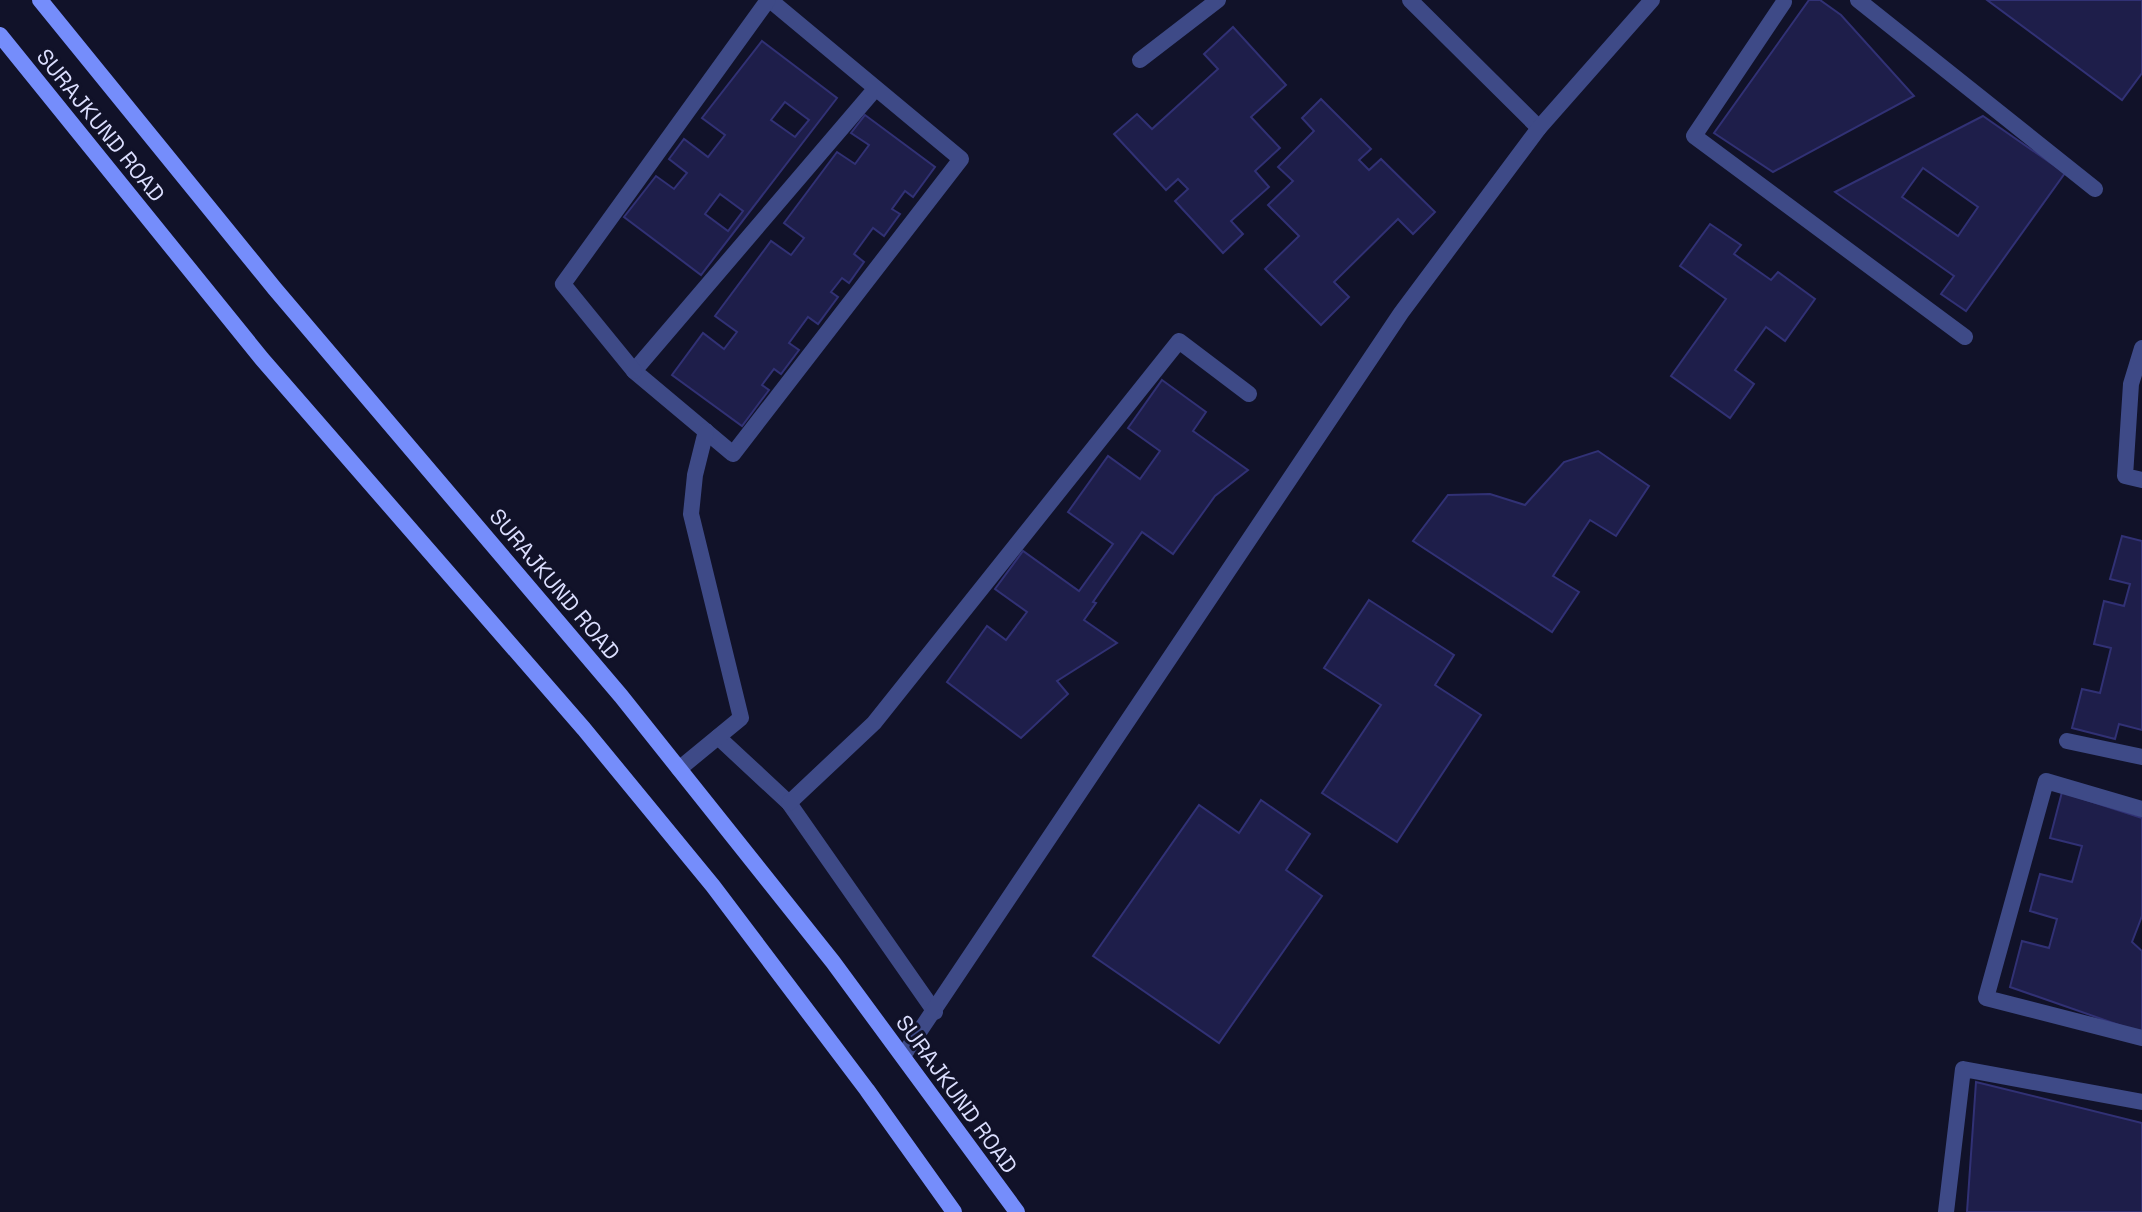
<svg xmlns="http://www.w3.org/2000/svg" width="2142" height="1212" viewBox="0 0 2142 1212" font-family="'Space Grotesk',sans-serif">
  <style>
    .building { fill: #1e1e4a; stroke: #313175; stroke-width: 2; fill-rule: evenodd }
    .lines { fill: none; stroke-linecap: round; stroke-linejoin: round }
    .street { stroke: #3e4a87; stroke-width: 16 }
    .secondary { stroke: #758dfb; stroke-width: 16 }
    .labels { text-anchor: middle; stroke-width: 6; stroke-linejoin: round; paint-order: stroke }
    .street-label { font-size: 22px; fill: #dbdefe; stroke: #111229 }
  </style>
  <rect width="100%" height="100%" fill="#111229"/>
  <g class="building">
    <path d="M 1809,0 L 1820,0 L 1841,15 L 1914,96 L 1773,172 L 1714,133 Z"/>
    <path d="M 1987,0 L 2142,0 L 2142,73 L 2122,100 Z"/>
    <path d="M 1233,27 L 1286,85 L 1251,117 L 1280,148 L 1255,171 L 1269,187 L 1231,221 L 1243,234 L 1223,253 L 1175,201 L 1188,189 L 1178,179 L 1166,190 L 1114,134 L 1137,114 L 1152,129 L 1218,69 L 1204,54 Z"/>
    <path d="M 762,41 L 837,98 L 701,275 L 624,217 L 656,176 L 674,189 L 687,173 L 669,159 L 684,139 L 708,157 L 725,135 L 702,118 ZM 785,102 L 809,120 L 795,137 L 771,120 ZM 720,194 L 743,211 L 728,231 L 705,214 Z"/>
    <path d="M 1321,99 L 1371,149 L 1359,160 L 1369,170 L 1381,159 L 1435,212 L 1413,234 L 1398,219 L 1334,282 L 1349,297 L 1321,325 L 1265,269 L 1299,236 L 1268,205 L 1293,181 L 1278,167 L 1314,131 L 1302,118 Z"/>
    <path d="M 865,115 L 935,167 L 913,197 L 905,191 L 892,209 L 900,214 L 884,236 L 873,228 L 854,254 L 864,262 L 849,283 L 842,278 L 831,292 L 838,297 L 818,324 L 808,317 L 789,343 L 799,350 L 781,374 L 774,369 L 762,385 L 769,390 L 742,426 L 672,375 L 703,333 L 724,349 L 737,332 L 715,316 L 771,241 L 791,255 L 804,238 L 784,223 L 837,152 L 855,164 L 869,145 L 851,133 Z"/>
    <path d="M 1983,116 L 2065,173 L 1966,311 L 1941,294 L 1954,276 L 1835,192 ZM 1923,168 L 1978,207 L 1958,236 L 1902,197 Z"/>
    <path d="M 1710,224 L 1741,245 L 1734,254 L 1771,280 L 1778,272 L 1815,299 L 1785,341 L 1766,327 L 1735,370 L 1754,384 L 1730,418 L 1671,376 L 1726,299 L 1680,266 Z"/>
    <path d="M 1162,380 L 1206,412 L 1193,431 L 1248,470 L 1215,496 L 1173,554 L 1142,532 L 1093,602 L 1096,603 L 1084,620 L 1117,643 L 1057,681 L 1068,694 L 1021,738 L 947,682 L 987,626 L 1006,640 L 1027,612 L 995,589 L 1023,551 L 1079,591 L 1113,544 L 1068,512 L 1108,456 L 1140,479 L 1160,451 L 1128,428 Z"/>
    <path d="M 1598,451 L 1649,486 L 1616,536 L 1590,520 L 1553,576 L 1579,592 L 1552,632 L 1413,541 L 1448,495 L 1490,494 L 1525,505 L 1564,462 Z"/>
    <path d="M 2122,536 L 2142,541 L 2142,730 L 2119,724 L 2115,739 L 2072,728 L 2082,689 L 2100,693 L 2111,648 L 2094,644 L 2104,601 L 2124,606 L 2130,584 L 2110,579 Z"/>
    <path d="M 1369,600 L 1454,655 L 1435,685 L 1481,715 L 1397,842 L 1322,793 L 1381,705 L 1324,668 Z"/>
    <path d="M 2062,792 L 2142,818 L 2142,916 L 2132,942 L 2142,951 L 2142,1033 L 2010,987 L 2022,941 L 2049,948 L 2057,919 L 2030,911 L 2040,874 L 2072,882 L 2082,846 L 2050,838 Z"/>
    <path d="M 1261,800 L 1310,834 L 1286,870 L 1322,896 L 1219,1043 L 1093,956 L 1199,805 L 1239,833 Z"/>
    <path d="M 1976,1082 L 2142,1123 L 2142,1212 L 1967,1212 Z"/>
  </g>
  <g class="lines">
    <g class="street">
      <path d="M 770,0 L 961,159 L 733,454 L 634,371 L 876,88"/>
      <path d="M 1410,0 L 1539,128"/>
      <path d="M 1858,0 L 2095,189"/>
      <path d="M 1784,2 L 1694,136 L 1965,337"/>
      <path d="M 1140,60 L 1218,0"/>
      <path d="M 2142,348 L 2131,384 L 2125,476 L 2142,480"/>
      <path d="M 634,371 L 563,284 L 768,0"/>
      <path d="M 718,737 L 789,803 L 935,1012"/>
      <path d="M 2067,741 L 2142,757"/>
      <path d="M 679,769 L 741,718 L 691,514 L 695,475 L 706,431"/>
      <path d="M 789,803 L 874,723 L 1179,341 L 1249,394"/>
      <path d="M 2142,809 L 2046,781 L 1986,998 L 2142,1038"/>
      <path d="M 903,1056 L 1401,313 L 1539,128 L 1652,0"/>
      <path d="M 1946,1212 L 1963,1069 L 2142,1102"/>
    </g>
    <g class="secondary">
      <path d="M 40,0 L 275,289 L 621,696 L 833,962 L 1017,1212"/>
      <path d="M 0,35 L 262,359 L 584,729 L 713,886 L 867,1090 L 954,1212"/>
    </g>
  </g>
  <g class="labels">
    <g class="street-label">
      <text transform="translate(101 125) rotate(51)" y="8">SURAJKUND ROAD</text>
      <text transform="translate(555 584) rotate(50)" y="8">SURAJKUND ROAD</text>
      <text transform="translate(957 1094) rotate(54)" y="8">SURAJKUND ROAD</text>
    </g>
  </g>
</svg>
